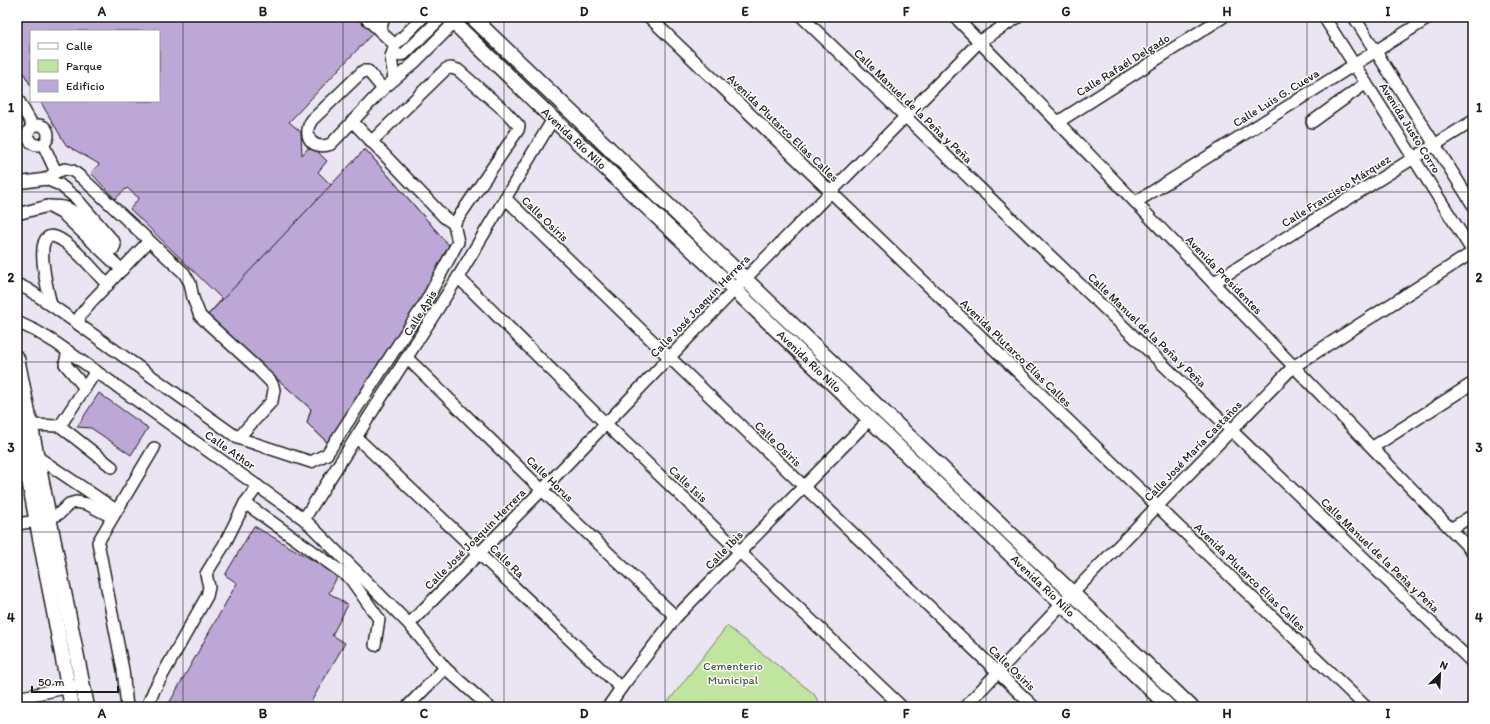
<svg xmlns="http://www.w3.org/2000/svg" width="1490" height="724" viewBox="0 0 1490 724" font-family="Itim,sans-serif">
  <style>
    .green { fill: #c0e59f; stroke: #6e805e }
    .building { fill: #bda7d6; stroke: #1c1c1c }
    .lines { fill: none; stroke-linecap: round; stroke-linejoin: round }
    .minor-casing { stroke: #1c1c1c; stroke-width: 14 }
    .major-casing { stroke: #1c1c1c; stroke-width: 17 }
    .minor { stroke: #fff; stroke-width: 11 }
    .major { stroke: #fff; stroke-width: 14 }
    .grid { fill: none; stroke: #1c1c1c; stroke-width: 1; stroke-opacity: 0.55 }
    .labels { text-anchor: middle; stroke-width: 3; stroke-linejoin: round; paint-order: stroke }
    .street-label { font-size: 12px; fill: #1c1c1c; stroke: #fff }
    .park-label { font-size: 12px; fill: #4d5843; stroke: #fff }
    .neatline { fill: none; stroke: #1c1c1c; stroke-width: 1.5 }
    .grid-label { font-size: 13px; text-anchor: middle; font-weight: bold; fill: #1c1c1c }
  </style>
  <rect width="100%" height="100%" fill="#ebe5f3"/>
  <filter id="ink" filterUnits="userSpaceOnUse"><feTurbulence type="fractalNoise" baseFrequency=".025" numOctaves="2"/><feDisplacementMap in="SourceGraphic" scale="8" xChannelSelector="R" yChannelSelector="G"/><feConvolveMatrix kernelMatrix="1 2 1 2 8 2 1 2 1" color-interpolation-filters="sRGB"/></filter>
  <g filter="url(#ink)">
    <path class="green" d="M 727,626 L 813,693 L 823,707 L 664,707 Z"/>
    <g class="building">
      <path d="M 17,17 L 356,17 L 373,33 L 289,122 L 301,132 L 302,155 L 311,145 L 327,161 L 318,172 L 332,186 L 365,149 L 453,250 L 329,444 L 307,423 L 311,409 L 207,316 L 222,299 L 130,209 L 139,198 L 127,188 L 115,199 L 91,173 L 99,164 L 66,145 L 40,101 L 159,101 L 159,31 L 31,31 L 31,86 L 17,62 Z"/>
      <path d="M 365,149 L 453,250 L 329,444 L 307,423 L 311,409 L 207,316 Z"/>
      <path d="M 99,393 L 148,428 L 131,455 L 91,428 L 77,427 Z"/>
      <path d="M 254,526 L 338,575 L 329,593 L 348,605 L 332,635 L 345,643 L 308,707 L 167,707 L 237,583 L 225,575 Z"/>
    </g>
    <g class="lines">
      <g class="minor-casing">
        <g id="minor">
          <path d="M 365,17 L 395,45"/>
          <path d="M 649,17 L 1366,707"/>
          <path d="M 802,17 L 1473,663"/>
          <path d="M 955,17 C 1129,194 1300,374 1473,552"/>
          <path d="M 1324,17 L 1473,252"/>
          <path d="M 1354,17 L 1473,205"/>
          <path d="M 380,31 L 384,17"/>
          <path d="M 391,57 L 404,54 L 442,17"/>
          <path d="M 394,79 L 391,57 L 395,45 L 423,17"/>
          <path d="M 383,89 L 368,71 L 363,71 L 312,120 C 301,136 313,151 331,144 L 383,89 L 414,63 L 454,23"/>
          <path d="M 17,98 L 33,126"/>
          <path d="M 352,121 L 444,217 L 454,224 L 518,130 L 519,126 L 505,111 L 458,70 L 451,68 L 446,69 L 371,142"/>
          <path d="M 1058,122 L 1223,17"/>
          <path d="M 1312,122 L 1366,83"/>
          <circle cx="38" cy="135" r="10"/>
          <path d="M 43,144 L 56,172"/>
          <path d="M 46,179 L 60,185 L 76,198 L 114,242 L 115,245 L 113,249 L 110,249 C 97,235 84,216 67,208 C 61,206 54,206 48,206"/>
          <path d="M 17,183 L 46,179 L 56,172 L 65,169 L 73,171 L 82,178 L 184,273 L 190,283 L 193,298 L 200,316 L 258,369 L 271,382 L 273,386 L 274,390 L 272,401 L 238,438"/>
          <path d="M 505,198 L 669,357 L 1034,707"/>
          <path d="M 1136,202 L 1430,17"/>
          <path d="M 17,214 L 48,206 L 63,214 L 122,270"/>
          <path d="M 149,241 L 90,303 L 80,316 L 79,322 L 81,326 L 238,438 L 311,462 L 327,454 L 425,303 L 458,242 L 454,224"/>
          <path d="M 458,277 L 606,424 L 902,707"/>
          <path d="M 1213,283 L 1473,121"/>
          <path d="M 17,284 L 29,290 L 51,305"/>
          <path d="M 17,322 L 36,331 L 56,343 L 304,519 L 409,624 L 445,668 L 489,707"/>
          <path d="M 81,326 L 51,305 C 48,291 27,213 66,243 C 80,253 95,272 108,285"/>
          <path d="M 68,351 L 65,364 L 85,388"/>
          <path d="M 407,358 L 542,490 L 676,617"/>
          <path d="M 30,425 L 60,426 L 96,371"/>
          <path d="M 60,426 L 112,467"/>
          <path d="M 357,438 L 621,688"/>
          <path d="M 1373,447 L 1473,383"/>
          <path d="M 36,456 L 116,510"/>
          <path d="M 17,478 L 28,476"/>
          <path d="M 245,503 L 350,578 L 379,619 L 375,645"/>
          <path d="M 49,519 L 60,513 L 69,504 L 76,502 L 87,504 L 112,517"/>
          <path d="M 304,519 L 458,277 L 553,119"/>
          <path d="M 17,524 L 37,521"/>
          <path d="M 1451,529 L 1473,515"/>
          <path d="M 409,624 L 542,490 L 745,279 L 979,42 L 1018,17"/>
          <path d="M 17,698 L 75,686"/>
          <path d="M 127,707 L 123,670 L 98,542 L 154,448"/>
          <path d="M 147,707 L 154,690 L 207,596 L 209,587 L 206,574 L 209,569 L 224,545 L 245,503 L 258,486"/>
          <path d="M 407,707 L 445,668"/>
          <path d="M 608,707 L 621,688 L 676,617 L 870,419"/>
          <path d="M 965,707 L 1062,604 L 1293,367 L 1473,252"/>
        </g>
      </g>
      <g class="major-casing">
        <g id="major">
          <path id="s1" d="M 448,17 L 553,119 L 734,289 L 1169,707"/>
          <path d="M 472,17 L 1191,707"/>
          <path d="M 17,358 L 87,707"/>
          <path d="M 17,417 L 72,707"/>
        </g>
      </g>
      <use href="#minor" class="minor"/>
      <use href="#major" class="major"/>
    </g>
  </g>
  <path class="grid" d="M 183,17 L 183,707M 343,17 L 343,707M 504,17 L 504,707M 665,17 L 665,707M 825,17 L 825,707M 986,17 L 986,707M 1147,17 L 1147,707M 1307,17 L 1307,707M 17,192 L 1473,192M 17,362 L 1473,362M 17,532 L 1473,532"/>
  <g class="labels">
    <g class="street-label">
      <text transform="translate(1123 65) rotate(-32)" y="4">Calle Rafaél Delgado</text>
      <text transform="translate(1276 98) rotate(-32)" y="4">Calle Luis G. Cueva</text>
      <text transform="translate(913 106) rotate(44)" y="4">Calle Manuel de la Peña y Peña</text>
      <text transform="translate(783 128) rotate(44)" y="4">Avenida Plutarco Elías Calles</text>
      <text transform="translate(1410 128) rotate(58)" y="4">Avenida Justo Corro</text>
      <text dy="4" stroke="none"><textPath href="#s1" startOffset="175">Avenida Río Nilo</textPath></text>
      <text transform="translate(1336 191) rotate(-32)" y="4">Calle Francisco Márquez</text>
      <text transform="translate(545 219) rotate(44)" y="4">Calle Osiris</text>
      <text transform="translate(1224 275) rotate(46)" y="4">Avenida Presidentes</text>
      <text transform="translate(700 306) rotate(-46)" y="4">Calle José Joaquín Herrera</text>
      <text transform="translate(420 313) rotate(-58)" y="4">Calle Apis</text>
      <text transform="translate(1147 330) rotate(44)" y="4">Calle Manuel de la Peña y Peña</text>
      <text transform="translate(1016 353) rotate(44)" y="4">Avenida Plutarco Elías Calles</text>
      <text dy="4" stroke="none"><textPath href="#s1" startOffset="499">Avenida Río Nilo</textPath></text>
      <text transform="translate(778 444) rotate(44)" y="4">Calle Osiris</text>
      <text transform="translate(230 450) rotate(35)" y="4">Calle Athor</text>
      <text transform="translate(1193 451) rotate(-46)" y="4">Calle José María Castaños</text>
      <text transform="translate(550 479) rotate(44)" y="4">Calle Horus</text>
      <text transform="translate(688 484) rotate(43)" y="4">Calle Isis</text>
      <text transform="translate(475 539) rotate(-45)" y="4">Calle José Joaquín Herrera</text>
      <text transform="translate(724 550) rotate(-46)" y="4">Calle Ibis</text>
      <text transform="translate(1380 555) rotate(44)" y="4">Calle Manuel de la Peña y Peña</text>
      <text transform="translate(507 561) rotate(44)" y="4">Calle Ra</text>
      <text transform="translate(1250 577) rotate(44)" y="4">Avenida Plutarco Elías Calles</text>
      <text dy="4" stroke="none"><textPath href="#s1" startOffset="823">Avenida Río Nilo</textPath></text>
      <text transform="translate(1012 668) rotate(44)" y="4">Calle Osiris</text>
    </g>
    <g class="park-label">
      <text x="733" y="670">Cementerio<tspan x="733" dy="14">Municipal</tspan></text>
    </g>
  </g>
  <rect width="1490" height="724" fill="none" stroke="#fff" stroke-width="44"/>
  <rect x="30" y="30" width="130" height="72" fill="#ffffff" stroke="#a4a4a4"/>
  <rect x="38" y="43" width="20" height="6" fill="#ffffff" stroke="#a4a4a4"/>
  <text x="66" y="50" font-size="12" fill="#1c1c1c">Calle</text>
  <rect x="38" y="60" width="20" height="12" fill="#c0e59f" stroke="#a4a4a4"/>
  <text x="66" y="70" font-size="12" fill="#1c1c1c">Parque</text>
  <rect x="38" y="80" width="20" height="12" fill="#bda7d6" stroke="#a4a4a4"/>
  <text x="66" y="90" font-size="12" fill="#1c1c1c">Edificio</text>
  <g transform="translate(1440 674) rotate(24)" stroke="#ffffff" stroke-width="3" paint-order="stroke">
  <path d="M0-3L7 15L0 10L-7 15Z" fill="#1c1c1c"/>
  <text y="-6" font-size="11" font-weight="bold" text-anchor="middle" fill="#1c1c1c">N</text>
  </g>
  <path d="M32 686v6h86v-6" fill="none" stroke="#1c1c1c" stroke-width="2"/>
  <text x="38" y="686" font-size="12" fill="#1c1c1c" stroke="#ffffff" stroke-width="3" paint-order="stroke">50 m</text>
  <rect x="22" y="22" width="1446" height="680" class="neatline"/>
  <g class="grid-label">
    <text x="102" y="16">A</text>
    <text x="263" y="16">B</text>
    <text x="424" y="16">C</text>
    <text x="584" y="16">D</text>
    <text x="745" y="16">E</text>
    <text x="906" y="16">F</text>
    <text x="1066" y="16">G</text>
    <text x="1227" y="16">H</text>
    <text x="1388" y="16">I</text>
    <text x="11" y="112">1</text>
    <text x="1479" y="112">1</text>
    <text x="11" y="282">2</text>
    <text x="1479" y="282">2</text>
    <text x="11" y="452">3</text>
    <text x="1479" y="452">3</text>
    <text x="11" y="622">4</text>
    <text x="1479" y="622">4</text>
    <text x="102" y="718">A</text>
    <text x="263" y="718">B</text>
    <text x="424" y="718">C</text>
    <text x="584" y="718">D</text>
    <text x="745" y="718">E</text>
    <text x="906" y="718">F</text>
    <text x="1066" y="718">G</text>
    <text x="1227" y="718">H</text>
    <text x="1388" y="718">I</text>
  </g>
</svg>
